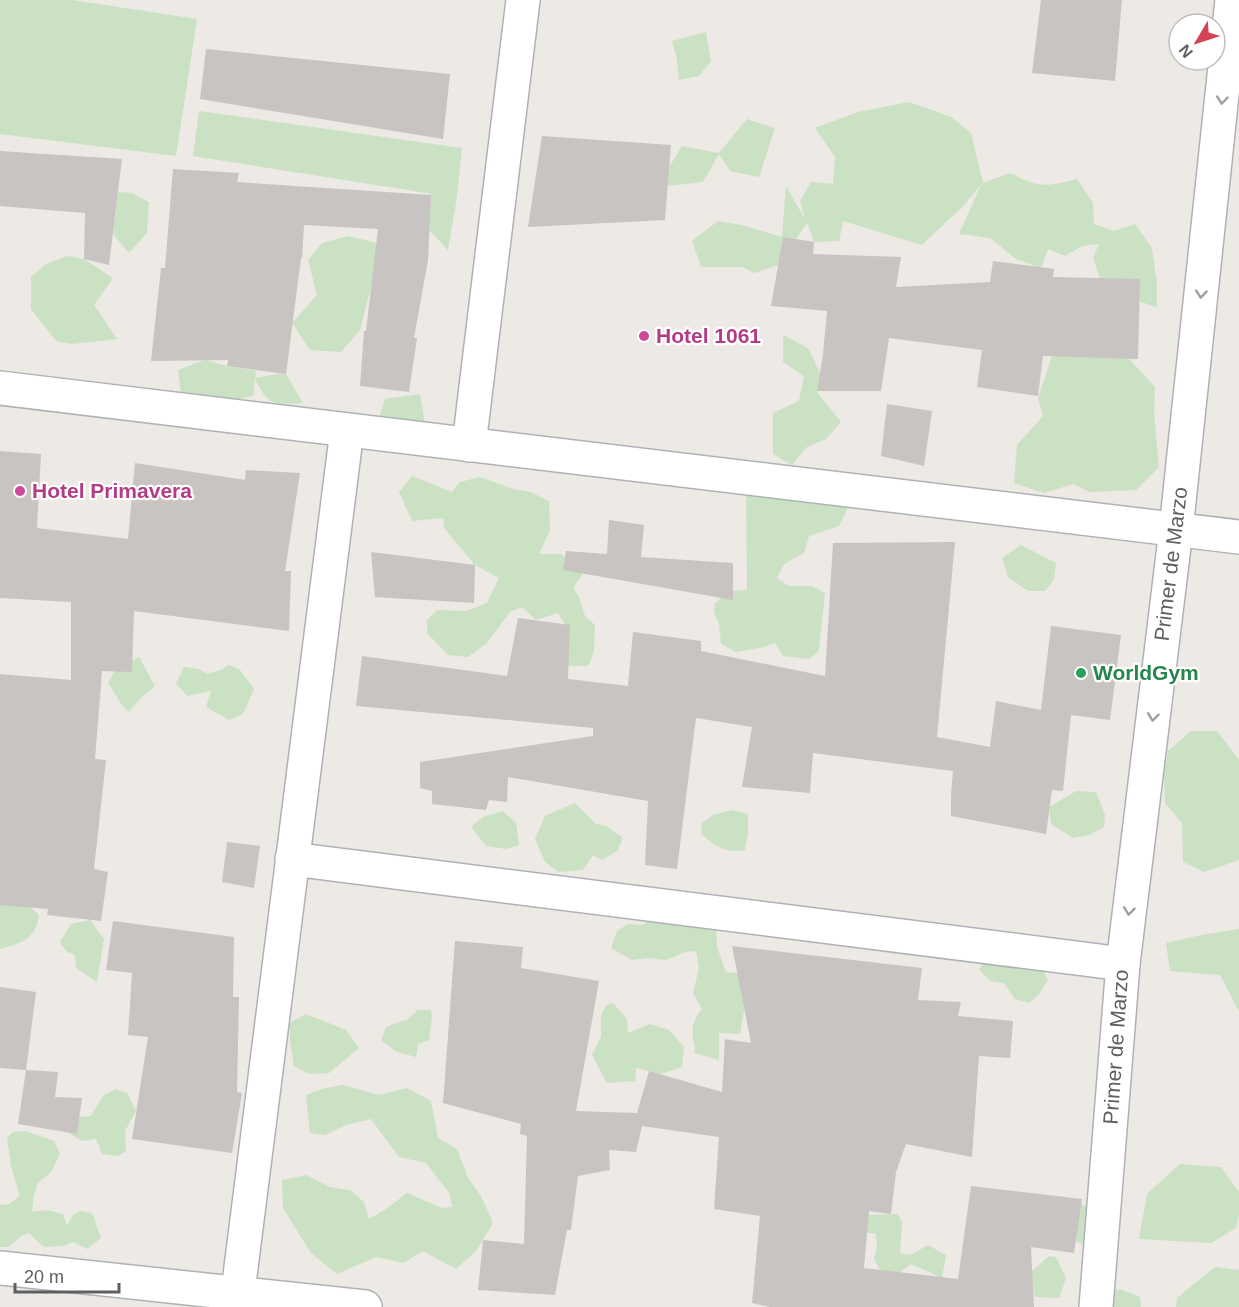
<svg xmlns="http://www.w3.org/2000/svg" width="1239" height="1307" viewBox="0 0 1239 1307" font-family="Arial,sans-serif">
  <style>
    .green { fill: #cae1c4 }
    .building { fill: #c8c4c1 }
    .lines { fill: none; stroke-linecap: round; stroke-linejoin: round }
    .minor-casing { stroke: #afb2b5; stroke-width: 36 }
    .minor { stroke: #fff; stroke-width: 33 }
    .oneway { stroke: #9da0a1 }
    .hotel-dot { fill: #d1479c; stroke: #fff; stroke-width: 2 }
    .leisure-dot { fill: #2e9e5b; stroke: #fff; stroke-width: 2 }
    .labels { text-anchor: middle; stroke-width: 4.5; stroke-linejoin: round; paint-order: stroke }
    .hotel-label { font-size: 21px; font-weight: bold; fill: #b23c85; stroke: #fff; text-anchor: start }
    .street-label { font-size: 21px; fill: #5c6063; stroke: #fff }
    .leisure-label { font-size: 21px; font-weight: bold; fill: #27864d; stroke: #fff; text-anchor: start }
  </style>
  <rect width="100%" height="100%" fill="#ede9e4"/>
  <g class="green">
    <path d="M 0,0 L 72,0 L 197,19 L 176,156 L 0,134 Z"/>
    <path d="M 706,32 L 711,61 L 699,76 L 679,80 L 677,59 L 672,41 Z"/>
    <path d="M 909,102 L 951,117 L 971,133 L 983,183 L 1010,173 C 1040,188 1045,187 1077,179 L 1093,203 L 1094,224 L 1114,231 L 1135,224 L 1152,248 L 1157,284 L 1157,307 L 1125,297 L 1100,278 L 1093,258 L 1099,244 L 1082,246 L 1065,256 L 1048,249 L 1041,268 L 1016,259 L 990,238 L 959,234 L 981,185 L 963,206 L 922,245 L 843,221 L 839,241 L 814,242 L 807,223 L 778,265 L 754,273 L 742,267 L 701,267 L 692,241 L 718,221 L 742,225 L 782,237 L 786,186 L 805,219 L 800,201 L 811,182 L 833,184 L 835,157 L 815,128 L 858,112 Z"/>
    <path d="M 199,111 L 462,148 L 457,197 L 448,250 L 429,230 L 431,195 L 427,193 L 193,156 Z"/>
    <path d="M 747,119 L 775,128 L 759,177 L 730,171 L 719,154 L 703,182 L 668,186 L 669,167 L 682,146 L 719,153 Z"/>
    <path d="M 118,192 L 132,193 L 149,202 L 147,233 L 129,253 L 113,234 Z"/>
    <path d="M 348,236 L 377,243 L 372,283 L 360,330 L 341,352 L 310,350 L 292,323 L 317,295 L 308,260 L 322,243 Z"/>
    <path d="M 67,256 L 84,259 L 113,278 L 94,305 L 117,339 L 72,344 L 56,341 L 31,309 L 31,277 L 46,264 Z"/>
    <path d="M 783,335 L 808,348 L 820,373 L 817,392 L 841,422 L 826,439 L 807,447 L 792,465 L 773,454 L 773,413 L 799,401 L 804,376 L 783,362 Z"/>
    <path d="M 1110,338 L 1155,387 L 1154,413 L 1159,467 L 1136,490 L 1090,492 L 1073,484 L 1044,493 L 1014,483 L 1017,445 L 1043,416 L 1038,398 L 1057,341 Z"/>
    <path d="M 205,360 L 227,366 L 256,371 L 255,378 L 278,374 L 286,374 L 303,403 C 274,404 269,407 255,379 L 253,396 L 234,400 L 181,392 L 178,370 Z"/>
    <path d="M 420,394 L 426,430 L 379,418 L 385,399 Z"/>
    <path d="M 412,476 L 452,492 L 460,482 L 480,477 L 513,489 L 531,492 L 549,501 L 550,530 L 539,554 L 561,554 L 583,574 L 573,588 L 579,597 L 585,616 L 595,625 L 594,651 L 588,666 L 569,666 L 561,650 L 570,633 L 558,613 L 536,620 L 522,607 L 510,612 L 486,644 L 468,657 L 448,655 L 427,633 L 427,620 L 437,610 L 466,611 L 487,603 L 499,578 L 475,565 L 444,528 L 443,518 L 412,521 L 399,492 Z"/>
    <path d="M 746,482 L 849,505 L 839,526 L 809,536 L 804,553 L 784,564 L 777,578 L 789,586 L 812,586 L 825,593 L 819,651 L 809,659 L 783,656 L 775,643 L 764,647 L 736,652 L 721,644 L 719,624 L 714,612 L 715,603 L 729,591 L 747,590 Z"/>
    <path d="M 1021,545 L 1056,563 L 1054,579 L 1045,591 L 1028,591 L 1008,577 L 1002,558 Z"/>
    <path d="M 139,657 L 155,686 L 140,699 L 129,712 L 122,705 L 108,683 L 115,671 Z"/>
    <path d="M 229,665 L 240,670 L 254,689 L 243,714 L 229,720 L 206,707 L 211,691 L 187,696 L 176,683 L 184,667 L 199,669 L 207,674 L 221,670 Z"/>
    <path d="M 1191,731 L 1217,731 L 1239,760 L 1239,860 L 1204,872 L 1183,862 L 1182,823 L 1165,803 L 1164,775 L 1168,751 Z"/>
    <path d="M 1076,791 L 1096,792 L 1105,815 L 1104,827 L 1089,835 L 1073,838 L 1051,824 L 1049,807 Z"/>
    <path d="M 575,803 L 596,824 L 606,826 L 623,838 L 617,851 L 602,860 L 593,855 L 583,870 L 559,872 L 545,862 L 535,839 L 545,816 Z"/>
    <path d="M 732,810 L 748,814 L 748,833 L 745,850 C 723,853 718,847 701,834 L 702,823 L 713,815 Z"/>
    <path d="M 503,811 L 516,823 L 519,845 L 506,849 L 486,846 L 471,827 L 483,817 Z"/>
    <path d="M 0,894 L 21,899 L 39,915 C 35,940 23,942 0,949 Z"/>
    <path d="M 651,916 L 716,925 L 717,947 L 726,972 L 737,973 L 747,993 L 740,1034 L 719,1033 L 719,1060 L 694,1053 C 696,1047 694,1045 693,1038 C 691,1028 695,1016 702,1009 L 693,993 L 699,968 L 696,951 L 685,952 L 666,960 L 648,958 L 632,960 L 611,948 L 617,931 L 628,924 L 643,925 Z"/>
    <path d="M 90,920 L 104,939 L 97,982 L 76,968 L 75,955 L 66,951 L 60,942 L 71,924 Z"/>
    <path d="M 1239,929 L 1239,1011 L 1220,975 L 1170,971 L 1166,943 L 1201,935 Z"/>
    <path d="M 989,954 L 1042,968 L 1048,980 L 1039,994 L 1029,1003 L 1015,999 L 1004,983 L 991,981 L 979,970 Z"/>
    <path d="M 613,1003 L 627,1019 L 628,1033 L 650,1024 L 669,1030 L 684,1047 L 682,1067 L 661,1074 L 636,1068 L 635,1082 L 627,1081 L 607,1083 L 592,1055 L 601,1037 L 601,1015 L 606,1005 Z"/>
    <path d="M 418,1010 L 431,1010 L 432,1017 L 429,1040 L 418,1044 L 416,1057 L 397,1052 L 381,1040 L 386,1027 L 408,1019 Z"/>
    <path d="M 306,1014 L 346,1030 L 359,1048 L 329,1073 L 309,1074 L 294,1066 L 290,1042 L 290,1023 Z"/>
    <path d="M 343,1085 L 379,1095 L 407,1088 L 431,1101 L 438,1138 L 457,1149 L 468,1178 L 481,1196 L 493,1223 L 477,1250 L 456,1269 L 423,1251 L 403,1263 L 376,1257 L 337,1274 L 311,1253 L 283,1208 L 282,1180 L 306,1175 L 330,1187 L 350,1190 L 364,1202 L 369,1219 L 386,1209 L 407,1193 L 442,1208 L 452,1207 L 450,1194 L 426,1163 L 399,1157 L 371,1119 L 346,1125 L 325,1135 L 310,1133 L 306,1095 L 325,1088 Z"/>
    <path d="M 115,1089 L 127,1093 L 136,1111 L 125,1131 L 126,1151 L 118,1156 L 102,1154 L 96,1139 L 82,1141 L 69,1133 L 78,1117 L 91,1116 L 103,1096 Z"/>
    <path d="M 25,1131 L 54,1141 L 60,1154 L 51,1172 L 38,1183 L 34,1195 L 32,1212 L 47,1210 L 63,1214 L 67,1226 L 73,1215 L 80,1211 L 92,1213 L 101,1238 L 87,1249 L 73,1242 L 64,1246 L 44,1247 L 29,1233 L 21,1236 L 9,1247 L 0,1247 L 0,1205 L 9,1204 L 20,1196 L 11,1166 L 7,1138 L 13,1132 Z"/>
    <path d="M 1180,1164 L 1221,1167 L 1239,1192 L 1239,1215 L 1236,1228 L 1211,1243 L 1139,1239 L 1147,1194 Z"/>
    <path d="M 1074,1203 L 1087,1206 L 1094,1219 L 1090,1238 L 1081,1244 L 1067,1234 Z"/>
    <path d="M 850,1212 L 869,1215 L 898,1214 L 902,1223 L 900,1253 L 910,1255 L 928,1245 L 946,1255 L 942,1278 L 911,1264 L 896,1275 L 883,1275 L 874,1259 L 877,1245 L 876,1234 L 862,1232 Z"/>
    <path d="M 1049,1256 L 1056,1257 L 1066,1278 L 1059,1298 L 1035,1297 L 1032,1287 L 1031,1272 Z"/>
    <path d="M 1215,1267 L 1239,1270 L 1239,1307 L 1176,1307 L 1177,1298 Z"/>
    <path d="M 1120,1289 L 1140,1297 L 1141,1307 L 1082,1307 L 1087,1299 Z"/>
  </g>
  <g class="building">
    <path d="M 1041,0 L 1122,0 L 1115,81 L 1032,73 Z"/>
    <path d="M 206,49 L 450,74 L 443,139 L 200,99 Z"/>
    <path d="M 542,136 L 671,145 L 665,220 L 528,227 Z"/>
    <path d="M 0,151 L 122,159 L 109,265 L 84,259 L 85,213 L 0,206 Z"/>
    <path d="M 173,169 L 239,173 L 237,182 L 431,195 L 428,260 L 414,338 L 417,338 L 409,392 L 360,386 L 364,331 L 366,331 L 378,229 L 304,225 L 302,259 L 301,258 L 286,374 L 227,366 L 228,360 L 151,361 L 161,268 L 165,268 Z"/>
    <path d="M 783,237 L 814,242 L 813,254 L 901,257 L 896,287 L 990,282 L 993,261 L 1054,269 L 1053,277 L 1140,279 L 1138,359 L 1043,356 L 1038,396 L 977,387 L 982,350 L 889,338 L 881,391 L 817,391 L 823,354 L 827,311 L 771,306 Z"/>
    <path d="M 887,404 L 932,411 L 924,466 L 881,456 Z"/>
    <path d="M 0,451 L 41,454 L 37,528 L 128,539 L 135,463 L 245,480 L 246,470 L 300,473 L 285,571 L 291,571 L 289,631 L 134,611 L 132,672 L 102,671 L 95,759 L 106,760 L 94,869 L 108,872 L 101,921 L 47,915 L 48,909 L 0,905 L 0,674 L 71,680 L 71,602 L 0,598 Z"/>
    <path d="M 609,520 L 644,525 L 641,557 L 733,563 L 733,600 L 563,570 L 566,551 L 607,554 Z"/>
    <path d="M 955,542 L 937,737 L 990,747 L 996,701 L 1041,710 L 1051,626 L 1121,635 L 1110,720 L 1071,715 L 1063,791 L 1052,790 L 1046,834 L 951,816 L 951,796 L 953,771 L 813,753 L 810,793 L 742,787 L 752,727 L 696,718 L 677,869 L 645,865 L 648,801 L 508,777 L 507,802 L 489,800 L 486,810 L 432,804 L 432,791 L 420,788 L 420,762 L 593,736 L 593,728 L 356,706 L 362,656 L 507,676 L 518,618 L 570,625 L 568,679 L 628,686 L 633,632 L 701,641 L 701,651 L 825,676 L 833,543 Z"/>
    <path d="M 371,552 L 475,565 L 474,603 L 375,597 Z"/>
    <path d="M 227,842 L 260,846 L 254,888 L 222,882 Z"/>
    <path d="M 113,921 L 234,937 L 233,997 L 239,997 L 237,1092 L 242,1093 L 232,1153 L 132,1139 L 148,1037 L 128,1035 L 132,973 L 106,970 Z"/>
    <path d="M 455,941 L 523,947 L 521,968 L 599,981 L 576,1111 L 637,1113 L 649,1071 L 722,1092 L 725,1039 L 751,1043 L 732,946 L 922,968 L 918,1000 L 961,1002 L 958,1016 L 1013,1021 L 1010,1058 L 979,1056 L 972,1157 L 906,1144 L 896,1172 L 891,1214 L 869,1211 L 864,1268 L 958,1279 L 971,1186 L 1082,1199 L 1074,1253 L 1031,1247 L 1034,1307 L 770,1307 L 752,1303 L 760,1216 L 714,1209 L 719,1137 L 642,1126 L 636,1152 L 609,1150 L 610,1170 L 578,1176 L 571,1230 L 567,1230 L 555,1295 L 478,1290 L 483,1240 L 524,1244 L 527,1136 L 520,1134 L 521,1124 L 443,1103 Z"/>
    <path d="M 0,987 L 36,992 L 26,1070 L 0,1068 Z"/>
    <path d="M 26,1070 L 58,1072 L 55,1097 L 82,1098 L 77,1134 L 18,1124 Z"/>
  </g>
  <g class="lines">
    <g class="minor-casing">
      <g id="minor">
        <path d="M 0,388 L 1239,537"/>
        <path d="M 469,445 L 523,0"/>
        <path d="M 292,859 L 1123,964"/>
        <path d="M 0,1268 L 365,1307"/>
        <path d="M 236,1307 L 347,430"/>
        <path d="M 1096,1307 L 1123,964 L 1176,530 L 1232,0"/>
      </g>
    </g>
    <use href="#minor" class="minor"/>
  </g>
  <defs><path id="oneway-chevron" d="M-2-3.5L2.5 0L-2 3.5" fill="none" stroke-width="1.6" stroke-linecap="round" stroke-linejoin="round" transform="scale(1.5)"/></defs>
  <g class="oneway">
    <use href="#oneway-chevron" transform="translate(1222 100) rotate(96)"/>
    <use href="#oneway-chevron" transform="translate(1201 294) rotate(96)"/>
    <use href="#oneway-chevron" transform="translate(1153 717) rotate(97)"/>
    <use href="#oneway-chevron" transform="translate(1129 911) rotate(97)"/>
  </g>
  <g class="hotel-dot">
    <circle cx="644" cy="336" r="6"/>
    <circle cx="20" cy="491" r="6"/>
  </g>
  <circle class="leisure-dot" cx="1081" cy="673" r="6"/>
  <g class="labels">
    <g class="hotel-label">
      <text x="656" y="343">Hotel 1061</text>
      <text x="32" y="498">Hotel Primavera</text>
    </g>
    <g class="street-label">
      <text transform="translate(1171 564) rotate(-83)" y="7">Primer de Marzo</text>
      <text transform="translate(1116 1047) rotate(-86)" y="7">Primer de Marzo</text>
    </g>
    <g class="leisure-label">
      <text x="1093" y="680">WorldGym</text>
    </g>
  </g>
  <g transform="translate(1197 42) rotate(231)"><circle r="28" fill="#ffffff" stroke="#bebfc1" stroke-width="1.5"/>
  <path d="M0-4.5L10 22L0 15L-10 22Z" fill="#d44355"/>
  <text y="-9" font-size="16" font-weight="bold" text-anchor="middle" fill="#5c6063">N</text>
  </g>
  <path d="M15 1283v9h104v-9" fill="none" stroke="#5c6063" stroke-width="3"/>
  <text x="24" y="1283" font-size="18" fill="#5c6063" stroke="#ffffff" stroke-width="4.5" paint-order="stroke">20 m</text>
</svg>
